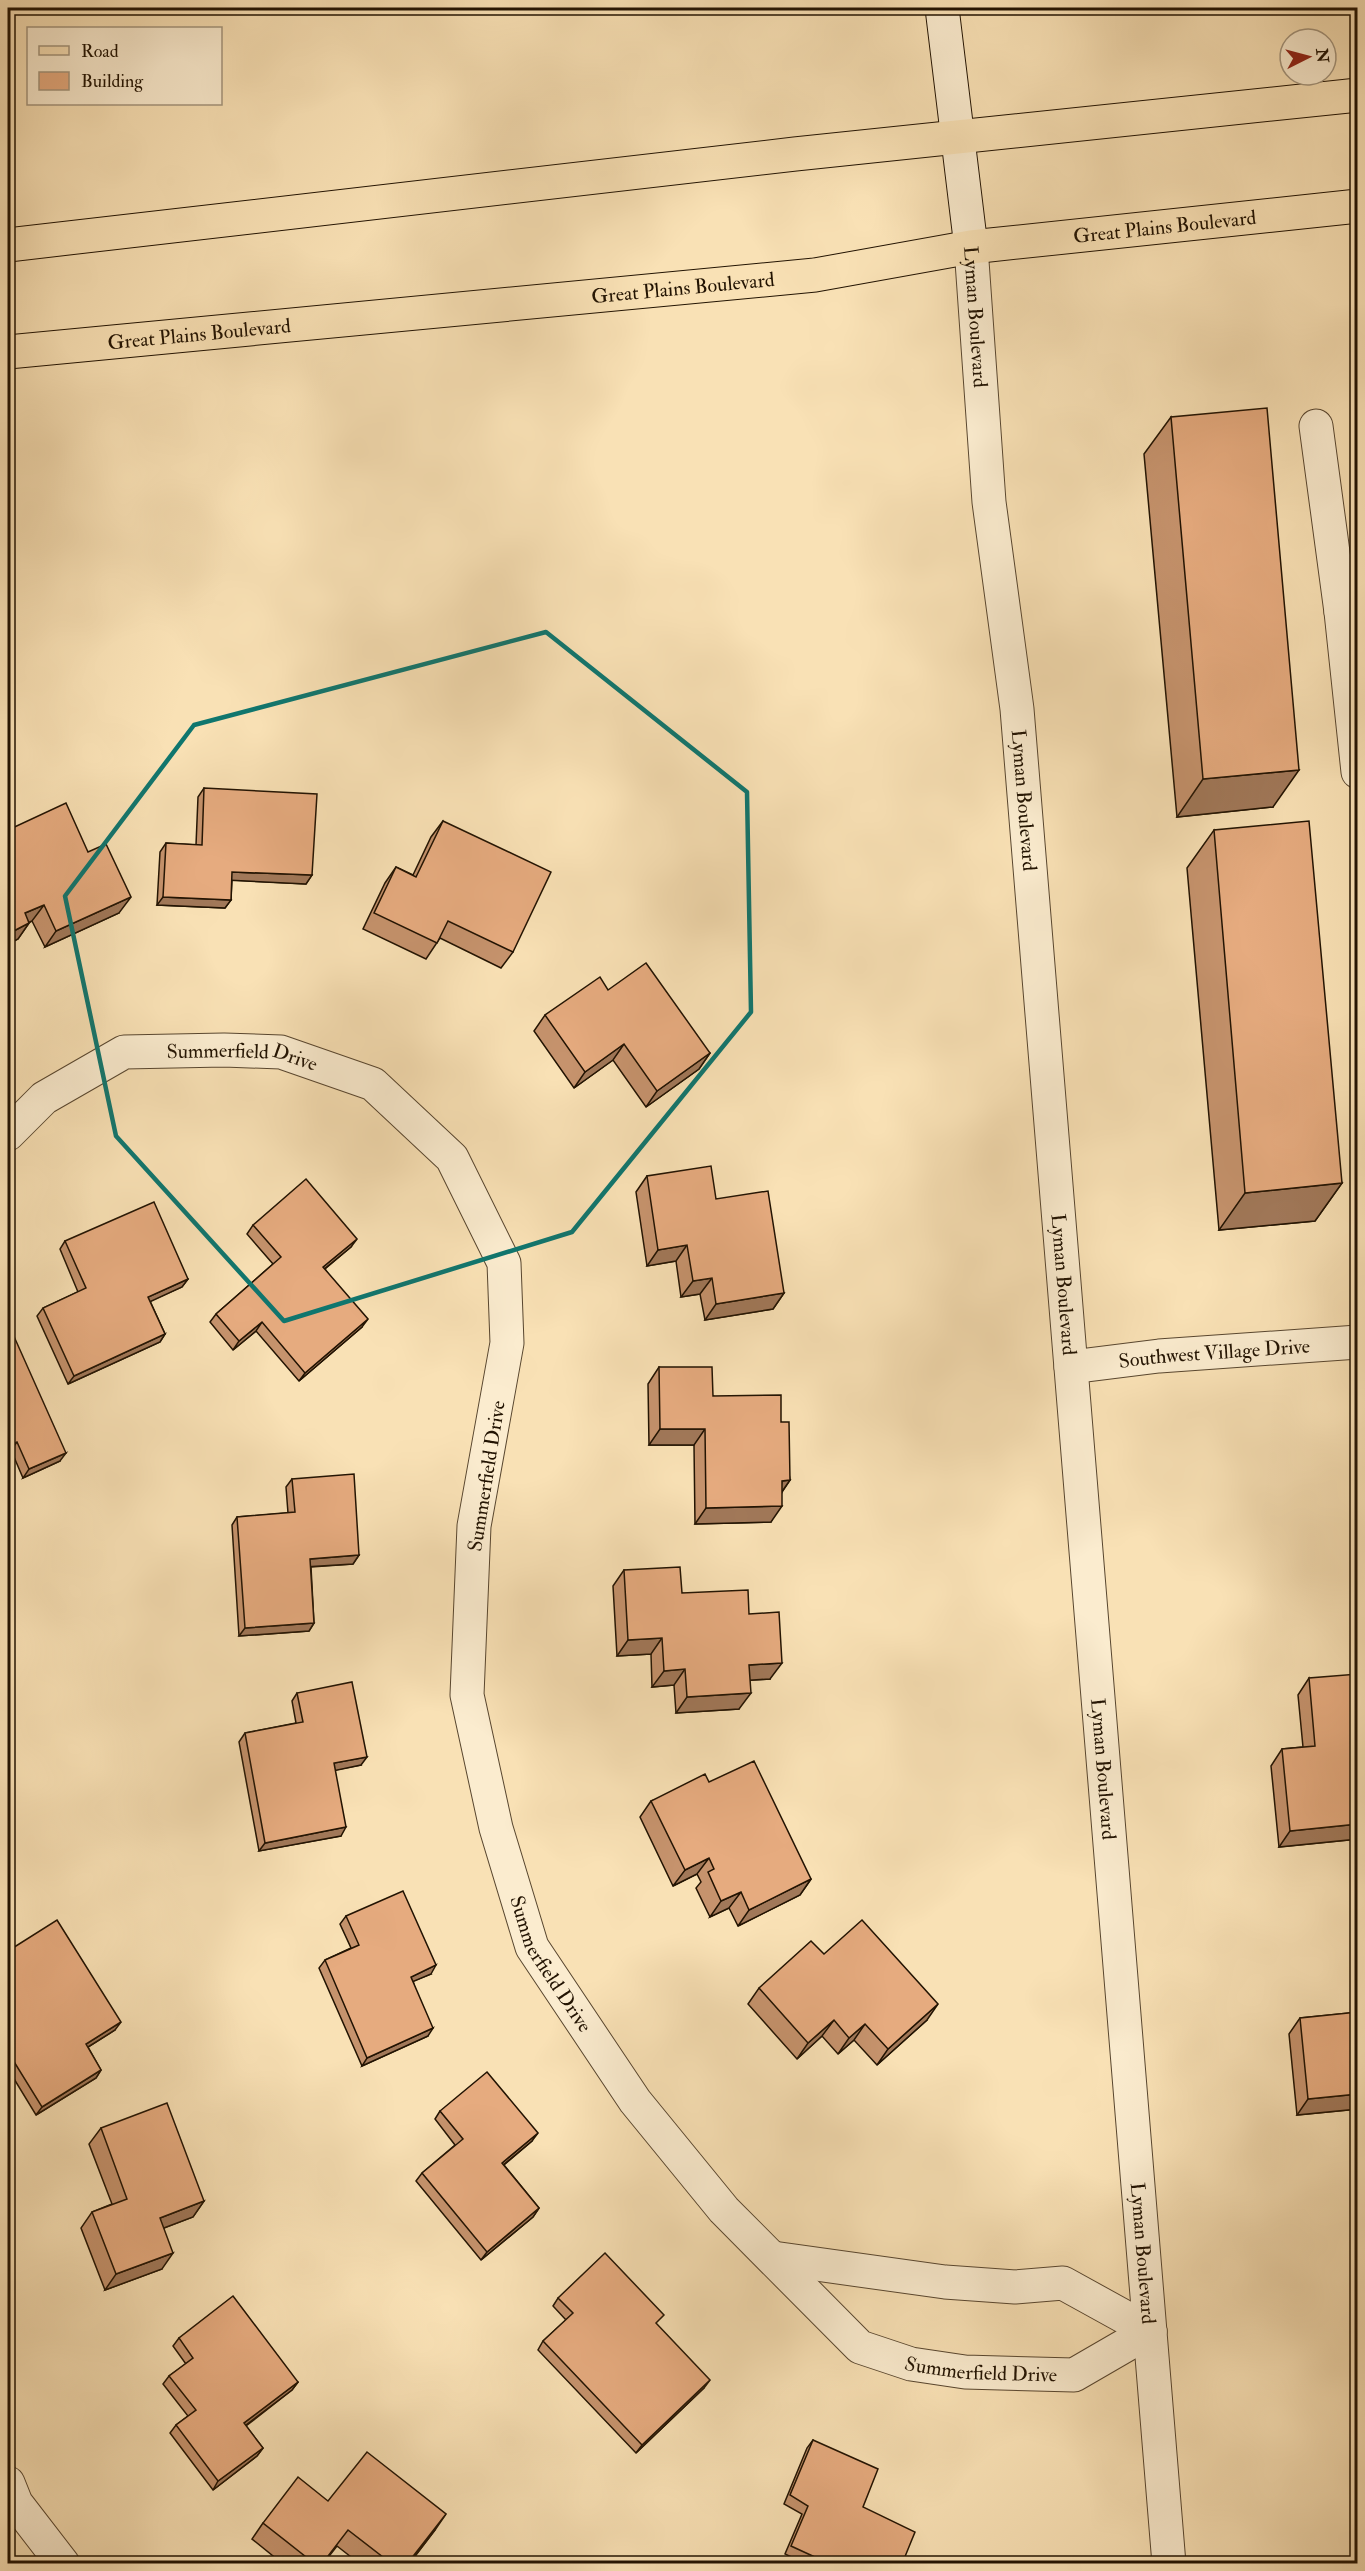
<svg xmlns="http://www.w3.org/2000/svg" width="1365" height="2571" viewBox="0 0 1365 2571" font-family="'IM FELL Double Pica',serif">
<rect width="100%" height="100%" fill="#f9e1b5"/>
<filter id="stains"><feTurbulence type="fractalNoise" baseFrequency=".00333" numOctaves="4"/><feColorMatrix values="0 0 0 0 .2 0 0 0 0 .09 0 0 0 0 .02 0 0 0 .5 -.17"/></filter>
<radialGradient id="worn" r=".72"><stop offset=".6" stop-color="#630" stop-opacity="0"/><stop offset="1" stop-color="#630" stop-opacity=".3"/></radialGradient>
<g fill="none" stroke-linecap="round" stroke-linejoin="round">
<defs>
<g id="minor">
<path d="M1316,426l25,186"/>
<path d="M1358,610l-17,2 17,160"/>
<path id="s1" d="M8,1134l36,-36 80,-46 100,-2 57,2 92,32 79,74 52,105 3,80 -33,183 -7,169 29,133 36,119 103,154 89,109 136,137 51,17 54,8 109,3 76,-44"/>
<path id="s2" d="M1071,1367l88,-11 199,-14"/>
<path d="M773,2258l172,24 70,5 48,-4 87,48"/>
<path d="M8,2483l8,20 47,61"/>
</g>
<g id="tertiary">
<path id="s3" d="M971,247l18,255 28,207 152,1855"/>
</g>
<path id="secondary" d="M942,8l29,239"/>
<g id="primary">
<path d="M8,245l787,-91 563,-59"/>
<path id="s4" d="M8,352l807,-77 156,-28 387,-41"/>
</g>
</defs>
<use href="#minor" stroke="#58462f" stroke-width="35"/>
<use href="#tertiary" stroke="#58462f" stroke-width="35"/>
<use href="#secondary" stroke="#221302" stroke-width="35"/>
<use href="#primary" stroke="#221302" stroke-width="35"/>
<use href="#minor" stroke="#fbeccf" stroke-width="33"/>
<use href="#tertiary" stroke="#fbeccf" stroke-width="33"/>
<use href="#secondary" stroke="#fbeccf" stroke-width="33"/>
<use href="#primary" stroke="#f9e1b5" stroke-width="33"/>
</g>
<g fill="#c6936d" stroke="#221302" stroke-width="1.5">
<path d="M1171,417l102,390 -96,10 -33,-363z"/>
<path d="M204,788l108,87 -6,9 -74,-4 -1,20 -6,8 -68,-3 3,-53 6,-9 30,2 2,-48z"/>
<path d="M443,821l70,131 -12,16 -61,-30 -14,21 -63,-30 22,-46 11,-16 17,8 18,-38z"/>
<path d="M1214,830l128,353 -27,38 -96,9 -32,-362z"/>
<path d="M88,852l31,61 -74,34 -13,-26 -3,2 -11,16 -10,5z"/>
<path d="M608,990l102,63 -11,16 -53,38 -33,-47 -39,28 -40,-57 11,-16z"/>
<path d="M647,1176l69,23 68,94 -11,16 -68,11 -5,-26 -19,3 -5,-36 -29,5 -11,-74z"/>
<path d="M253,1225l98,22 -26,22 37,58 -63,54 -43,-50 -23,19 -23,-28 6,-8 57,-50 -26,-30z"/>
<path d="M65,1241l123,38 -6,8 -32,14 15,33 -5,8 -92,42 -31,-68 6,-8 35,-16 -18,-43z"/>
<path d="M8,1323l52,138 -37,17 -12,-28z"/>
<path d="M659,1367l54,29 68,26 9,58 -8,12 -11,30 -76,2 -1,-79h-45l-1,-61z"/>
<path d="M292,1479l67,76 -6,9 -42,3 3,56 -5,8 -70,5 -7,-111 5,-8 51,-4 -2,-26z"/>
<path d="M624,1570l58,23 67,21 21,65 -20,1 -11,29 -63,4 -2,-28 -22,2 -1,-33 -34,2 -4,-70z"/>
<path d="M1309,1678l49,161 -79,8 -8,-81 11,-17 21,-2 -5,-52z"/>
<path d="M297,1693l64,72 -26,5 6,66 -82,15 -20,-109 6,-9 51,-10 -4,-22z"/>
<path d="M709,1782l102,97 -11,16 -62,31 -9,-18 -19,9 -14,-29 5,-6 -4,-8 -24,12 -33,-69 11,-16z"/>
<path d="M346,1916l85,58 -18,7 15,55 -66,30 -43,-98 6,-8 26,-12 -11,-24z"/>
<path d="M8,1951l107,79 -27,17 13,23 -5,8 -60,37 -28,-46z"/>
<path d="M824,1954l103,66 -50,45 -23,-25 -16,14 -16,-18 -25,23 -49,-55 11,-16z"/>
<path d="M1358,2012v97l-61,6 -8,-81 11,-16z"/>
<path d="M440,2111l92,30 -28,24 35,43 -6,9 -52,43 -65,-79 6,-8 33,-28 -20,-26z"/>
<path d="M101,2128l103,73 -11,16 -29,11 -2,41 -57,21 -24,-62 11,-16 20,-8 -23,-60z"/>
<path d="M558,2298l99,27 47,63 -68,65 -98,-103 5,-9 23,-21 -13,-14z"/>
<path d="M179,2338l119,44 -6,8 -46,36 17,22 -6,8 -44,34 -43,-57 6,-8 12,-9 -25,-32 6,-8 17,-12 -13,-18z"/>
<path d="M813,2440l50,67 39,57h-96l-21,-10 17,-40 -18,-10 23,-56z"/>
<path d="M328,2501l107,29 -26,34h-49l-23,-18 -14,18h-40l-31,-25 11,-16z"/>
</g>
<g fill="#a17859" stroke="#221302" stroke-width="1.5">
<path d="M1299,770l-26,37 -96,10 26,-38z"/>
<path d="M232,872l80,3 -6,9 -80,-4z"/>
<path d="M131,897l-12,16 -74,34 11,-16z"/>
<path d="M163,897l68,3 -6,8 -68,-3z"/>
<path d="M44,905l-12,16 -18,8 11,-16z"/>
<path d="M29,923l-11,16 -10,5v-10z"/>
<path d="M624,1044l-11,16 -39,28 11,-16z"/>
<path d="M710,1053l-11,16 -53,38 11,-16z"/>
<path d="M1342,1183l-27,38 -96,9 26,-37z"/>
<path d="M357,1239l-6,8 -34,28 6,-8z"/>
<path d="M687,1245l-11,16 -29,5 11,-16z"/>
<path d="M712,1278l-12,16 -19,3 12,-16z"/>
<path d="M188,1279l-6,8 -39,18 5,-8z"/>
<path d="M784,1293l-11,16 -68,11 11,-16z"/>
<path d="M368,1319l-6,8 -63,54 6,-8z"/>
<path d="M262,1322l-6,9 -23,19 6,-9z"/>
<path d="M165,1334l-5,8 -92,42 6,-8z"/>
<path d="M660,1429h45l-11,16h-45z"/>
<path d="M17,1442l-6,8 -3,1v-5z"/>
<path d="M66,1453l-6,8 -37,17 6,-9z"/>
<path d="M790,1480l-11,16 3,-15z"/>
<path d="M782,1506l-11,16 -76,2 11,-16z"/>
<path d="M359,1555l-6,9 -49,3 6,-8z"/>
<path d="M314,1623l-5,8 -70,5 6,-8z"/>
<path d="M662,1638l-11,16 -34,2 11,-16z"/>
<path d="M782,1663l-12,16 -32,2 11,-16z"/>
<path d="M685,1669l-11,16 -22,2 12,-16z"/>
<path d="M751,1693l-12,16 -63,4 11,-16z"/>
<path d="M367,1757l-6,8 -33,7 6,-9z"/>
<path d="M1358,1824v15l-79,8 11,-16z"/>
<path d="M346,1827l-5,9 -82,15 6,-8z"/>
<path d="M709,1858l-12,16 -24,12 12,-16z"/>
<path d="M811,1879l-11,16 -62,31 11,-16z"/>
<path d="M741,1892l-12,16 -19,9 11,-16z"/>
<path d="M436,1965l-5,9 -26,11 6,-8z"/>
<path d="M938,2004l-11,16 -50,45 11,-16z"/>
<path d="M834,2020l-12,16 -25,23 11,-16z"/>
<path d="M121,2022l-6,8 -35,22 6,-8z"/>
<path d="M865,2024l-11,16 -16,14 11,-16z"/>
<path d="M433,2028l-5,8 -66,30 5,-8z"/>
<path d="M101,2070l-5,8 -60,37 6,-8z"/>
<path d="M1358,2094v15l-61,6 11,-16z"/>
<path d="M538,2133l-6,8 -36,30 6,-8z"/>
<path d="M204,2201l-11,16 -45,17 12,-16z"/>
<path d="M539,2208l-6,9 -52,43 6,-8z"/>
<path d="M173,2253l-11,16 -57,21 11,-16z"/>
<path d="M710,2380l-6,8 -68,65 6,-8z"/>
<path d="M298,2382l-6,8 -54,41 6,-8z"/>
<path d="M263,2448l-6,8 -44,34 5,-9z"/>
<path d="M446,2514l-11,16 -26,34h-2z"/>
</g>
<g fill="#e6ab7f" stroke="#221302" stroke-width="1.5">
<path d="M1267,408l32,362 -96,9 -32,-362z"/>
<path d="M204,788l113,6 -5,81 -80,-3 -1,28 -68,-3 3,-54 36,2z"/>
<path d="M66,803l22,49 18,-8 25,53 -75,34 -12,-26 -19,8 4,10 -21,11v-104z"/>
<path d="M443,821l108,51 -38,80 -65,-31 -11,22 -63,-30 22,-46 20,10z"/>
<path d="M1309,821l33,362 -97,10 -31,-363z"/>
<path d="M646,963l64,90 -53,38 -33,-47 -39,28 -40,-57 55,-38 8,13z"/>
<path d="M711,1166l5,33 52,-8 16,102 -68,11 -4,-26 -19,3 -6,-36 -29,5 -11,-74z"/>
<path d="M306,1179l51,60 -34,28 45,52 -63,54 -43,-51 -23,19 -23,-27 65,-57 -28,-32z"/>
<path d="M154,1202l34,77 -40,18 17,37 -91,42 -31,-68 43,-20 -21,-47z"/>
<path d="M8,1323l58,130 -37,16 -12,-27 -9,4z"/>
<path d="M659,1367h53l1,29 68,-1v27h8l1,58 -8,1v25l-76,2 -1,-79h-45z"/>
<path d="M354,1474l5,81 -49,4 4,64 -69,5 -8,-111 58,-5 -3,-33z"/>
<path d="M680,1567l2,26 66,-3 1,24 30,-2 3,51 -33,2 2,28 -64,4 -2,-28 -21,2 -2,-33 -34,2 -4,-70z"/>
<path d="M1358,1674v150l-68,7 -8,-82 33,-3 -6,-68z"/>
<path d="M352,1682l15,75 -33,6 12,64 -81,16 -20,-110 58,-11 -6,-29z"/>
<path d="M754,1761l57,118 -62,31 -8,-18 -20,9 -13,-29 6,-3 -5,-11 -24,12 -34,-69 54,-27 4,8z"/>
<path d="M403,1891l33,74 -25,12 22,51 -66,30 -42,-98 34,-15 -13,-29z"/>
<path d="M57,1920l64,102 -35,22 15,26 -59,37 -34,-55v-15l6,-4 -6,-11v-71z"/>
<path d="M862,1920l76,84 -50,45 -23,-25 -16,14 -15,-18 -26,23 -49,-55 52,-47 13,13z"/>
<path d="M1358,2012v82l-50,5 -8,-81z"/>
<path d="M487,2072l51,61 -36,30 37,45 -52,44 -65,-79 41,-34 -23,-28z"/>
<path d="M167,2103l37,98 -44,17 13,35 -57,21 -24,-62 35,-13 -26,-71z"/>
<path d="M605,2253l59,62 -8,8 54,57 -68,65 -99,-104 30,-28 -15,-15z"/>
<path d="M233,2296l65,86 -54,41 19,25 -45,33 -42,-56 20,-15 -27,-34 24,-18 -14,-20z"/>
<path d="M813,2440l65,29 -15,38 52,25 -13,32h-72l-39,-18 17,-40 -18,-11z"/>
<path d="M367,2452l79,62 -39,50h-15l-44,-34 -26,34h-7l-52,-41 35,-46 30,24z"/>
<path d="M516,2559l7,5h-10z"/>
</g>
<path fill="none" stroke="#0f766e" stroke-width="4.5" stroke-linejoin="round" d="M546,632l201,160 4,220 -179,220 -288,89 -168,-185 -51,-240 129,-171z"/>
<g text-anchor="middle" stroke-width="4.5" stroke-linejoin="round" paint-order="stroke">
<g font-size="20" fill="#221302" stroke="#fbeccf">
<text dy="7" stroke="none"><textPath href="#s4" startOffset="1164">Great Plains Boulevard</textPath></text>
<text dy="7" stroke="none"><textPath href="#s4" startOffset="678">Great Plains Boulevard</textPath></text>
<text dy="7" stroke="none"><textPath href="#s3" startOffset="70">Lyman Boulevard</textPath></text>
<text dy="7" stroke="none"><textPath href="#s4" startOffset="192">Great Plains Boulevard</textPath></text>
<text dy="7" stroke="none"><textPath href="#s3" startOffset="556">Lyman Boulevard</textPath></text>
<text dy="7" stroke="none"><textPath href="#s1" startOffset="262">Summerfield Drive</textPath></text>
<text dy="7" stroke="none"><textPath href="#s3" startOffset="1042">Lyman Boulevard</textPath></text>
<text dy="7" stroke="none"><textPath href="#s2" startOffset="144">Southwest Village Drive</textPath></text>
<text transform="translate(486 1476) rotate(-81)" y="7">Summerfield Drive</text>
<text dy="7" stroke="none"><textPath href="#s3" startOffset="1528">Lyman Boulevard</textPath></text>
<text dy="7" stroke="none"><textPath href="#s1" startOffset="1342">Summerfield Drive</textPath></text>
<text dy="7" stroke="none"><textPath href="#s3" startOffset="2014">Lyman Boulevard</textPath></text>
<text dy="7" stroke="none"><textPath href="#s1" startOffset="1962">Summerfield Drive</textPath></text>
</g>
</g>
<rect width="1365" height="2571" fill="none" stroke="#f9e1b5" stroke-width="30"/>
<rect x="9" y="9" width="1347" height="2553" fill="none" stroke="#221302" stroke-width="3"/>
<rect x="15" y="15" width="1335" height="2541" fill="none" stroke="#221302" stroke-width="1.5"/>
<rect x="27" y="27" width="195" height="78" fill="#fbeccf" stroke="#a4957d" stroke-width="1.5"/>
<rect x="39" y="46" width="30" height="9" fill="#f9e1b5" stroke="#a4957d" stroke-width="1.5"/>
<text x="81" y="57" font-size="18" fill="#221302">Road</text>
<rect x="39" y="72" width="30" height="18" fill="#e6ab7f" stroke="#a4957d" stroke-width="1.5"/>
<text x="81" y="87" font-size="18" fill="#221302">Building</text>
<g transform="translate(1308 57) rotate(84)"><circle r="28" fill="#fbeccf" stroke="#a4957d" stroke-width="1.5"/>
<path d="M0-4.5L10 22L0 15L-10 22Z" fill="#8f2418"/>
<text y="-9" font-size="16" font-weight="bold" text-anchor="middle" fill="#221302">N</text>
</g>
<rect width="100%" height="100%" filter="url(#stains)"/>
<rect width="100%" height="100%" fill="url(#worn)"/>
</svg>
